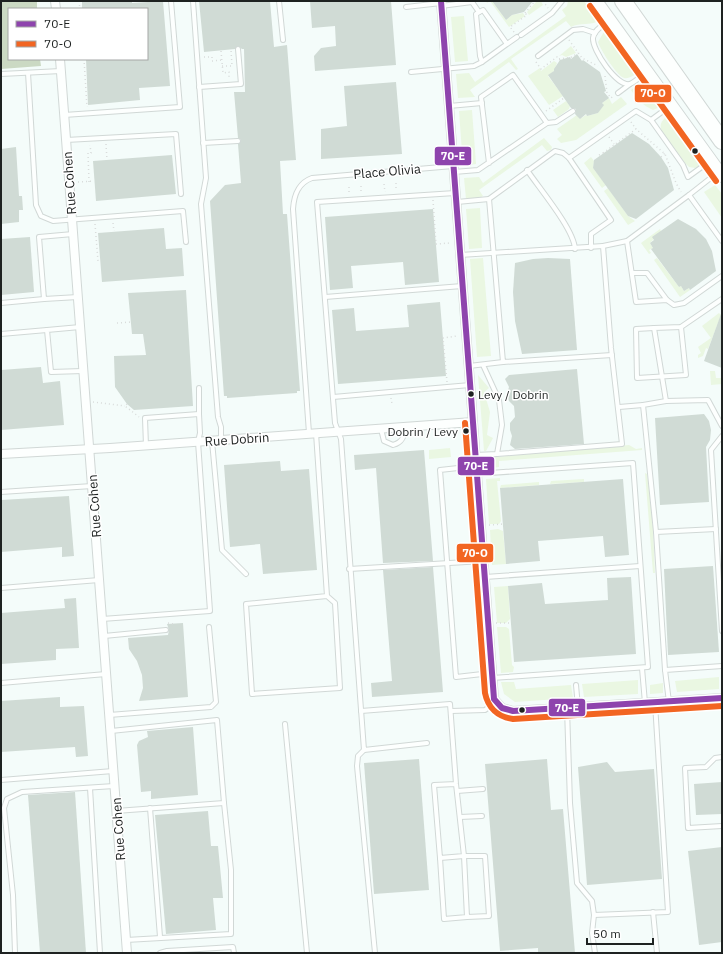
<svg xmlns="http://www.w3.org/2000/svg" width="723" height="954" viewBox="0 0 723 954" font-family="'IBM Plex Sans',sans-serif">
<rect width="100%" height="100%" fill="#f4fcfa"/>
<g fill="#eaf7e2">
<path d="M486,1h6l14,19 6,-5 11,-2 2,3 -16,11 -19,-26 -3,2z"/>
<path d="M537,1h4l2,4 -14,10 -2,-3z"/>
<path d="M568,1h16l14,20c-7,5 -18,1 -27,6l-5,-6 -55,38 7,10 -2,1 -7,-8 -39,28 5,7 -17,1 -2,-24 13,-1 6,9 91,-66 -4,-6 5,-4z"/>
<path d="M464,16l4,45 -13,1 -4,-45z"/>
<path d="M605,30l31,44c-4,2 -7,5 -12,4 -7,-2 -24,-29 -26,-36z"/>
<path d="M571,46l5,7 -10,4 -4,-2 -3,1z"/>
<path d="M554,61l3,2 -3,8 -6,5 15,20 -14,9 -21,-29 12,-8 1,3z"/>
<path d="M642,82l18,25 -7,3c-11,-5 -15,-10 -22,-20z"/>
<path d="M621,97l6,7 -51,36 -15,3 -4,-4 5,-4 -5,-6 20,-14 3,4 6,-4 1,1 11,-3 5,-8 -1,-2 7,-5 3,6z"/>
<path d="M566,101l4,5 -1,3 -11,8 -5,-7z"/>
<path d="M472,110l4,54 -13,2 -4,-55z"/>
<path d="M667,116l34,48 -6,4 -6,-1 -4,-4 -23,-31c-3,-8 -1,-10 5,-16z"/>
<path d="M544,138l8,9 -1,3 -4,1 -5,-6 -63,45 4,6 -4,2 -13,1 -2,-21 15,-1 4,6z"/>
<path d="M591,157l3,4 -1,7 13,17 -4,3 -18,-25z"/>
<path d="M715,185l7,9v24l-18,-26z"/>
<path d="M608,188l20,28 7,5 -7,4 -24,-34z"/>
<path d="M480,208l2,40 -13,1 -3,-40z"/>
<path d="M660,229l1,2 -11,12 3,5 -4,2 2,3 -2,1 -8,-11z"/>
<path d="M483,258l8,98 -14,1 -7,-98z"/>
<path d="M657,258l22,29 2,-1 3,5 5,-3 1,2 -10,7 -26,-37z"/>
<path d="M719,313l2,2 -13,34 -2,-1 -3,8 -5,2v-3l3,-2 -3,-6 13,-9 -9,-12z"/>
<path d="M710,371h5l1,7h6v6l-11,1z"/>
<path d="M478,375l11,13 -5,4 6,20 -3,23 6,3 -7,13h-2z"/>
<path d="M629,445l7,4 6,-1v2l-143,11v6l-14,2v-11z"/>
<path d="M450,448l1,9 -22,2v-9z"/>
<path d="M645,473l2,1 5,32 3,67h-2z"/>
<path d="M500,478v3h-3l4,40 -2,3h-10l-3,-45z"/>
<path d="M584,479v3l-34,2 1,-3z"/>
<path d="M539,482v3l-39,3 1,-3z"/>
<path d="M498,529l5,2 3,33 -14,1 -2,-35z"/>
<path d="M508,586l2,33 -4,4h-9l-3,-36z"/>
<path d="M497,627h9l3,2 3,36 2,2 -1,5 -12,1z"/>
<path d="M719,677v12l-42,3 -2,-11z"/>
<path d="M638,680v14l-54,3 -2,-13z"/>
<path d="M501,682h13l2,7 55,-4 2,13 -58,4 -11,-8z"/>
<path d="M663,683v10l-13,1v-9z"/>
</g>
<path fill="#cbd9c3" d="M1,1h36v8h-28v50h31l1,7 -40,3z"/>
<g fill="#d0dbd5">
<path d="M82,1h50v2l31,-2 7,85 -31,2 1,12 -52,5 -2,-46h61v-50h-65z"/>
<path d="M199,1h71l4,46 13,-2 9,115 -16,1 3,53h4l13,177h-3v2l-70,5v-2h-3l-14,-195 15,-16 16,-2 -3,-39 3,-4 -3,-2 -4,-46h11l-1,-43h-2l-4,-3 -3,3 -31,3z"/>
<path d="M310,1h81l5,64 -81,6 -1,-15 7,-8 15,-2 -1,-20 -23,2z"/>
<path d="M492,1h41l-9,11 -12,3 -6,5z"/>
<path d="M577,54l5,7 1,-1 17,12 6,19 -2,1 5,6 -7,5 2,2 -6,8 -11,3 -1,-2 -6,5 -5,-5 1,-5 -5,-1 -23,-33 6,-4v-2l6,-9 10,-3 1,2z"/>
<path d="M396,82l6,72 -81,5v-30l26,-3 -3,-40z"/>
<path d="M632,133l17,11 12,13 7,11 6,22 -38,29 -8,-3 -35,-48 1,-8z"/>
<path d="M16,147l3,49h3l1,14h-4v12l-18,2v-75z"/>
<path d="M172,155l4,39 -80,7 -3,-40z"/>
<path d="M433,209l6,73 -34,3 -2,-23 -52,4 2,22 -23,2 -5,-73z"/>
<path d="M678,219l18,10 10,10 6,12 4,20 -26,19 -1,-2 -5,3 -3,-5 -2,1 -28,-38 2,-1 -3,-5 4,-3 -2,-3z"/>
<path d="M164,228l2,21 16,-1 2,28 -82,6 -4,-49z"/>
<path d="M30,237l4,55 -33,3v-56z"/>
<path d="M548,258l22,1 7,91 -55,4 -7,-33 -2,-29 2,-29 18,-4z"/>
<path d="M186,290l7,116 -59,4 -7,-6 -12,-17 -1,-31 32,-1 -3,-21h-11l-4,-41z"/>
<path d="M440,302l6,74 -108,8 -6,-74 22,-2 2,23 53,-4 -2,-22z"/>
<path d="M721,314l1,1v53l-18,-7z"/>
<path d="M41,367l2,16 17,-2 4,44 -63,5v-60z"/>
<path d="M577,369l7,75 -69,5 -5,-4 2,-9 -2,-6v-7l5,-6 -1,-11 -5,-5 -2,-7 2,-7 -4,-8 4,-4z"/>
<path d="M704,414l5,7 2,9 -1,10 -4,7 3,55 -49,3 -5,-87z"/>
<path d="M424,450l9,111 -50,2 -7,-95 -21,2 -1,-15z"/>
<path d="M280,461l1,10 28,-2 8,101 -54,4 -3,-30 -30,3 -6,-82z"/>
<path d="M623,479l6,76 -24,2 -2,-21 -65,5 2,20 -34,3 -6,-76z"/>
<path d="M69,496l5,60 -12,1v-10l-61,5v-52z"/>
<path d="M713,566l6,86 -51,3 -4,-86z"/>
<path d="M433,567l10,125 -71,5 -1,-14 21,-2 -9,-111z"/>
<path d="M631,577l5,77 -122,8 -6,-76 34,-3 3,21 63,-4 -1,-22z"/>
<path d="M76,598l3,50 -23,1v11l-55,4v-51l64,-5 -1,-9z"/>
<path d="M183,623l5,74 -49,4 4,-13 -1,-13 -5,-14 -8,-12 -1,-11 40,-3 1,-5 -2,-6z"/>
<path d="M60,697v10l24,-1 4,50 -12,1 -1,-10 -74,5v-51z"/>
<path d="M193,727l5,68 -47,4v-8l-10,1 -4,-47 2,-4 9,-4 -1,-6z"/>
<path d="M419,759l10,131 -55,4 -10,-131z"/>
<path d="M547,759l4,51 12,-1 12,144h-37v-5l-38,3 -15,-187z"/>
<path d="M607,762l8,10 39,-3 8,110 -75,6 -9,-118z"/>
<path d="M722,782v32l-26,1 -2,-31z"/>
<path d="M75,792l11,161h-46l-12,-158z"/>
<path d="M208,811l3,35h7l5,52h-10l3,32 -50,4 -11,-119z"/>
<path d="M722,847v95l-23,3 -11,-94z"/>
</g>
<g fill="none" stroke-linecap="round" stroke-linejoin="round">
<defs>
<g id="service">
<path d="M193,1l13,177 -5,26 17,213 3,10v13"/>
<path d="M279,1l4,39"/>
<path d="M441,6l31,-4 7,10"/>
<path d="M406,7l35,-4"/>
<path d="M609,20c-6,5 -15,10 -16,18 -1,12 24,49 37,46 5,-2 11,-8 16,-11"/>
<path d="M521,35l31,-22 10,-12"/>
<path d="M507,44l-25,18 -2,-6 -4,-42 7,-4 24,34 10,-7"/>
<path d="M538,56l35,-26 10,-1 12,4"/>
<path d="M411,72l63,-6 8,-4"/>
<path d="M28,73l8,132 5,11 12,5 130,-10 3,31"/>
<path d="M1,74l60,-3"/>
<path d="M199,87l42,-3 -3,-35"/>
<path d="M618,93l12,-9"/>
<path d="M449,106l33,-3"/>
<path d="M64,115l116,-8 -9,-106"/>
<path d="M651,120l19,-14"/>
<path d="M547,123l9,-1 17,-11"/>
<path d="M66,140l110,-6 5,60"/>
<path d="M203,143l35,-2"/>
<path d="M569,158l67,-47 15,9 32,45 5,12 22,-16"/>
<path d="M527,170c12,18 47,59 48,79"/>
<path d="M454,172l24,-2 69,-47 -34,-48 -32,22 8,66"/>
<path d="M689,195l28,-22"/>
<path d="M457,202l32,-3"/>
<path d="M73,234l-34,3 5,62 34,-2"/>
<path d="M627,241l9,61 31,-2 7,5 10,-2 38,-27"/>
<path d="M603,246l24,-5 62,-46 33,46"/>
<path d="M591,248v-14l20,-14 -42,-62 -6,-5 -8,-2 -66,48 14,163 109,-7"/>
<path d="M460,255l143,-9 8,102 11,96 -125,10"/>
<path d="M633,273h14l20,27"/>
<path d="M325,297l137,-11"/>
<path d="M722,299l-41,28 -27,1 12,73 42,-1 14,26"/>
<path d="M1,303l43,-4"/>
<path d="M80,327l-33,3 4,42 32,-1"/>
<path d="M654,328l-18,1 1,49 49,-3 -5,-48"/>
<path d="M1,334l46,-4"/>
<path d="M469,366l34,-4"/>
<path d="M199,388v26"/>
<path d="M333,397l137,-12"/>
<path d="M619,407l24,-2"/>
<path d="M381,429l3,12 9,4c10,-3 12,-9 11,-18"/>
<path d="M309,433l-16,-224c1,-14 5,-26 19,-31l141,-12"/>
<path d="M316,433l11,163 8,7 5,85 -88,6 -6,-90 81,-8"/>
<path d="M722,436l-11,14 11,181"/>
<path d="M212,441l10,109 24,24"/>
<path d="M475,455l22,-1 5,-29 -3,-25 -16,-35"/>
<path d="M476,466l-36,4 16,207 35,-4"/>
<path d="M476,474l157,-11 15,204 -156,11"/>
<path d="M1,492l91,-6"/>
<path d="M656,532l-13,-127 23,-4"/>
<path d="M349,569l134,-8"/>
<path d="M485,577l155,-11"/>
<path d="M1,588l98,-8"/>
<path d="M102,619l108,-8 -12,-169 2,-9 -1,-19 -54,4 1,28"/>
<path d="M104,636l62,-6"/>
<path d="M642,668l3,35"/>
<path d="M665,670l-9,-138 60,-3"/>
<path d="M1,683l105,-9"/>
<path d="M576,685l2,22"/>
<path d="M669,702l-4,-32 57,-4"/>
<path d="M567,708l3,95 7,80 15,18 2,14 74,-3 -13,-209"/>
<path d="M361,711l89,-7 6,80 8,72 -24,2 -6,-73 22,-1"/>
<path d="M451,711l34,-1 11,-8"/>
<path d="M109,715l102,-8 5,-5 -7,-75"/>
<path d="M285,724l22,229"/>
<path d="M111,731l106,-11 7,83 -108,8"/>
<path d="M427,743l-63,7 -23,-311 -6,-16 -18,-221 138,-9"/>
<path d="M364,750l-6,6 -1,10 18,187"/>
<path d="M722,757l-7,1 -9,9 -21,1 3,60 34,-2"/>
<path d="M1,780l112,-9"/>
<path d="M90,788l10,165"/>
<path d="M457,791l26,-2"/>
<path d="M150,808l10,129"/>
<path d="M460,817l22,-1"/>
<path d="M440,858l4,61 23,-2 -3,-61h21l4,60 -22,1"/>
<path d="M653,912l4,41"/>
<path d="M594,915l-2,18 3,20"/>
<path d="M126,940l105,-6v-64l-7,-67"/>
<path d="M15,953l-2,-58 -9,-87 3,-9 15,-7 92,-6"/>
<path d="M160,953l7,-2 66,-4 1,6"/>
</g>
<g id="minor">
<path d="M55,1l1,8"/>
<path d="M441,1l53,698 8,9 11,3 209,-13"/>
<path d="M60,59l67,894"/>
<path d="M1,454l109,-6 363,-26"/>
</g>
<path id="secondary" d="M596,1l126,175"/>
<path id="motorway" d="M623,1l99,140"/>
</defs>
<use href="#service" stroke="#d1d8d6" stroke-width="6"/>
<use href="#minor" stroke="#d1d8d6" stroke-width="10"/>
<use href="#secondary" stroke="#d1d8d6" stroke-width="14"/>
<use href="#motorway" stroke="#d1d8d6" stroke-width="18"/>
<g stroke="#d9dcdb" stroke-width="1.5" stroke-dasharray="1 3" stroke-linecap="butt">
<path d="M79,1l1,8"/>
<path d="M543,1l5,7"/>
<path d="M525,13l10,-12"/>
<path d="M514,32l-4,-5 17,-12 -3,-3"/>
<path d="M569,40l13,18 16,8"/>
<path d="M221,51l2,22 6,-1v6"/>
<path d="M204,57h8v4l10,-1"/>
<path d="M84,59l3,48"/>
<path d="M559,59l13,-2 6,-4"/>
<path d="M536,62l5,7 16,-12 3,3"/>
<path d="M222,66h10l-1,-16"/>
<path d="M605,76l2,17 4,5 2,-2"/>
<path d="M546,111l18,-13"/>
<path d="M631,122l5,7"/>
<path d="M609,137l5,7"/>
<path d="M106,144l1,16"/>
<path d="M603,153l33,-24 29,25 11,29 5,9"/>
<path d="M599,155l4,-2"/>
<path d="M661,157l4,-4"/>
<path d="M78,182l16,-1"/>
<path d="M89,182l-1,-29h3l-1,-8"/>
<path d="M396,183v8"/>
<path d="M384,184l1,8"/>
<path d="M361,186v6"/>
<path d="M349,187v6"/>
<path d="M433,200l3,44 14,-1"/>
<path d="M113,223l1,8"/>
<path d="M95,224l3,37h2"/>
<path d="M117,323l14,-1"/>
<path d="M447,382l-4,-44 14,-2"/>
<path d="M391,398l1,6"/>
<path d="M93,402l32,4"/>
<path d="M127,404l-2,2 14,11"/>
<path d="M489,525l14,-1"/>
<path d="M168,623l6,1"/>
<path d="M496,623h14"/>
</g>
<use href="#service" stroke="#fdfffe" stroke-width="4"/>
<use href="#minor" stroke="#fdfffe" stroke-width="8"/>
<use href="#secondary" stroke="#fdfffe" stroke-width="12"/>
<use href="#motorway" stroke="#fdfffe" stroke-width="16"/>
<defs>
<path id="bus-1" d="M441,1l53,698 8,9 11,3 209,-13"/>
<g id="bus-2">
<path d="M590,6l126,175"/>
<path d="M465,423l20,270c3,15 13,24 28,26l209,-13"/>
</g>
</defs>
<use href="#bus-1" stroke="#fff" stroke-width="9"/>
<use href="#bus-2" stroke="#fff" stroke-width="9"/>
<use href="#bus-1" stroke="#8e44ad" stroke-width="6"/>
<use href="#bus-2" stroke="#f26522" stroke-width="6"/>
</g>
<g fill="#1e2221" stroke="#fff" stroke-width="1.5">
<circle cx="695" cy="151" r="3.5"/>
<circle cx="471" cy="394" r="3.5"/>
<circle cx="466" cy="431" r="3.5"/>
<circle cx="522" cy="710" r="3.5"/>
</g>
<g text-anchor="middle" stroke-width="3" stroke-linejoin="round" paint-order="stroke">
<g font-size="12" fill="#1e2221" stroke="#fff" text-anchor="start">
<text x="478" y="399">Levy / Dobrin</text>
<text x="458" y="436" text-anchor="end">Dobrin / Levy</text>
</g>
<g font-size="13" fill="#1e2221" stroke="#fff">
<text transform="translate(387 171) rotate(-5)" y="5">Place Olivia</text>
<text transform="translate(69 183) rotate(-94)" y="5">Rue Cohen</text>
<text transform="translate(237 439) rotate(-4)" y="5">Rue Dobrin</text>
<text transform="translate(94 506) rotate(-94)" y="5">Rue Cohen</text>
<text transform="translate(118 829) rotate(-94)" y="5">Rue Cohen</text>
</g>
</g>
<g stroke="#fff" stroke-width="1.5">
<rect x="634" y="84" width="38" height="19" rx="4" fill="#f26522"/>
<rect x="434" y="146" width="38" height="20" rx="4" fill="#8e44ad"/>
<rect x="457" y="456" width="38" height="20" rx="4" fill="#8e44ad"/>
<rect x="456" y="543" width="38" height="20" rx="4" fill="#f26522"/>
<rect x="548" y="698" width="38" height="19" rx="4" fill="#8e44ad"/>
</g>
<g font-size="11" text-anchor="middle" font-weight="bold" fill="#fff">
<text x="653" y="97">70-O</text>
<text x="453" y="160">70-E</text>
<text x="476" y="470">70-E</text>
<text x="475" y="557">70-O</text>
<text x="567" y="712">70-E</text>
</g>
<rect width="723" height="954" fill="none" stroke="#1e2221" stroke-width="4"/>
<rect x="8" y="8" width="140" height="52" fill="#ffffff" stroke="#a5a7a6"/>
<rect x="16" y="21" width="20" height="6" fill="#8e44ad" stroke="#a5a7a6"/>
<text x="44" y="28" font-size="12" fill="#1e2221">70-E</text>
<rect x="16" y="41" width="20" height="6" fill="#f26522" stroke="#a5a7a6"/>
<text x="44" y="48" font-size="12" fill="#1e2221">70-O</text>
<path d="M587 938v6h66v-6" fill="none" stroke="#1e2221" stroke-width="2"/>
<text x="593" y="938" font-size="12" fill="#1e2221" stroke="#ffffff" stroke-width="3" paint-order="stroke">50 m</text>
</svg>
